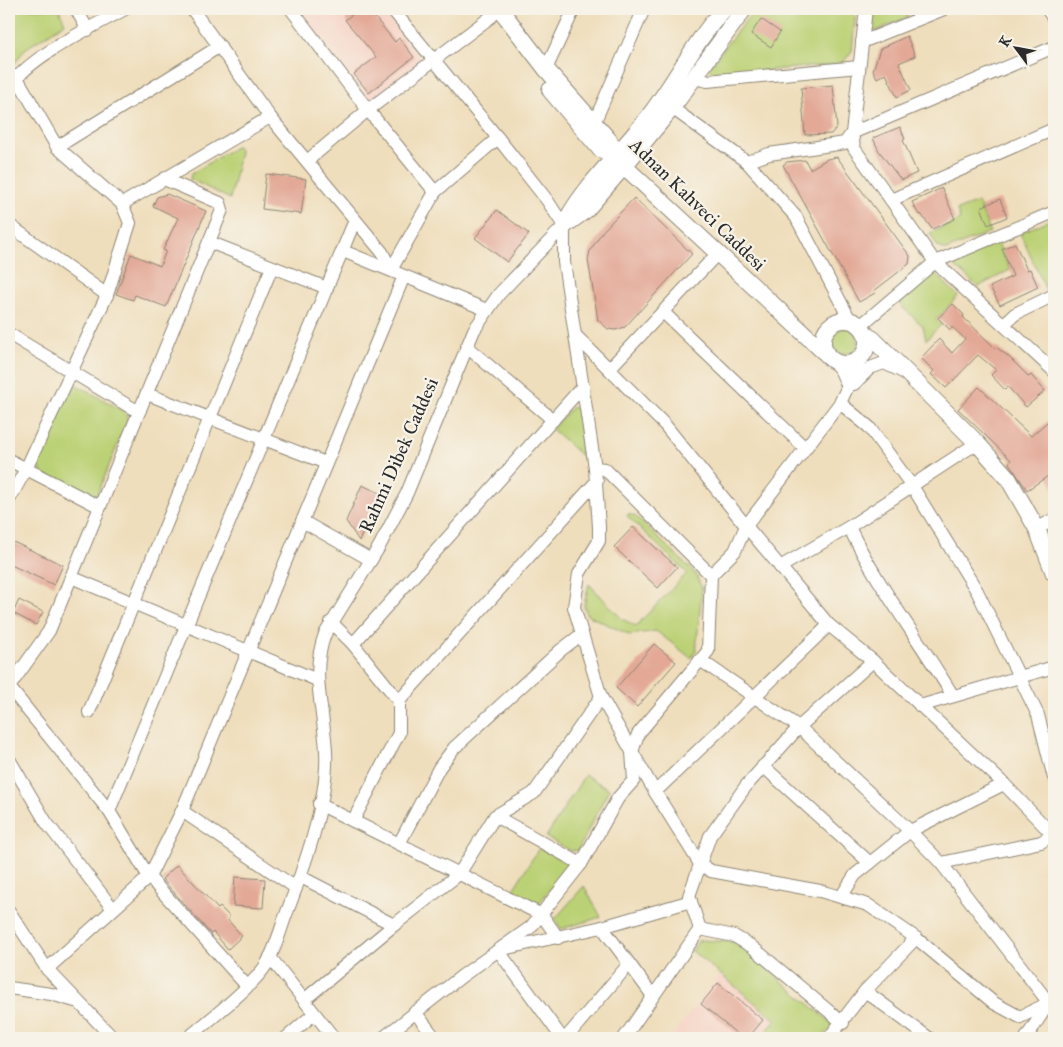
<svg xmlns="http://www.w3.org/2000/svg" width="1063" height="1047" viewBox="0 0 1063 1047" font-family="'IM FELL Great Primer',serif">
<rect width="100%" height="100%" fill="#f7f3e8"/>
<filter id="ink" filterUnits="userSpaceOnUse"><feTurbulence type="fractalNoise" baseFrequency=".02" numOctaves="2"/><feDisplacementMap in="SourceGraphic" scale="10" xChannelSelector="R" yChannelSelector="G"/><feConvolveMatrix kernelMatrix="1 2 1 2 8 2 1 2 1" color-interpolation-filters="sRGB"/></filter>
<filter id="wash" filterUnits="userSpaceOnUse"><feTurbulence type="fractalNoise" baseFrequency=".0096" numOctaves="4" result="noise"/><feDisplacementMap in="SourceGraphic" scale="20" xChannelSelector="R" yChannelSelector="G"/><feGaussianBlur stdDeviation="1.12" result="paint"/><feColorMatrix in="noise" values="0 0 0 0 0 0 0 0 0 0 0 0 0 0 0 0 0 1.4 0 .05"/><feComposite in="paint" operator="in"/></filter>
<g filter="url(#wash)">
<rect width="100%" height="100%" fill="#efdebc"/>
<g fill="#f6d2c4">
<path d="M299,9h82l41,51 -52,42z"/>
<path d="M721,974l55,46 -15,18h-91z"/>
</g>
<g fill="#bbd175" stroke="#737e50">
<path d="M9,9h50l6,14 -40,26 -16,22z"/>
<path d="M755,9h101l-4,42 -10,13 -129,11 -4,-8z"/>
<path d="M874,9h31l3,8 -37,16z"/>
<path d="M237,146l3,6 -10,47 -40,-20 1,-5z"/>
<path d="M978,202l12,30 -44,18 -8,-3 -8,-14 30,-13 -3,-10z"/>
<path d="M1054,218v69l-8,3 -26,-57z"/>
<path d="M997,241l13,29 -32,17 -27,-24z"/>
<path d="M935,273l23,23 -22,24 5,5 -15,15 -3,-14 -25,-23z"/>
<circle cx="845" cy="341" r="13"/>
<path d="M77,385l48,27 3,8 -32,77 -53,-23 -5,-8 27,-68z"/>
<path d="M577,407l6,50 -31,-28 19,-21z"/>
<path d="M628,514l7,2 60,57 7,15 -6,63 -5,7 -35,-27 -26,4 -43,-20 -3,-10 5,-21 33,35 14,7 51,-53 -60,-57z"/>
<path d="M585,775l24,14 -31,61 -7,1 -25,-14z"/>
<path d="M539,848l28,15v5l-28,35 -7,1 -21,-11z"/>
<path d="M584,886l17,31 -40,12 -6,-10z"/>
<path d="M699,940l36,2 99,83 -13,13h-60l15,-18 -84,-69z"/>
</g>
<g id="blocks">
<g fill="#e3a896">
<path d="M359,9h9l27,33 4,-4 15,19 -45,36 -15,-19 22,-17 -31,-37z"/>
<path d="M761,19l19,13 -9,15 -20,-13z"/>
<path d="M907,36l8,20 -16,7 12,27 -14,7 -11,-23 -9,4 -4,-8 7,-21z"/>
<path d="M833,85l4,42 -6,7 -26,1 -4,-47z"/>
<path d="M900,127l5,12 -2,1 14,33 -16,7 -22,-29 -6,-13z"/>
<path d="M837,157l73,99 -1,8 -35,27 1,2 -16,9 -76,-137 4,-3 18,-2 5,9 17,-10z"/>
<path d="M266,174l40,5 -5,35 -39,-5z"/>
<path d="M942,188l13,31 -23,10 -11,-15 -2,1 -7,-13z"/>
<path d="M167,194l39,17 -40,96 -31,-12 -2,5 -17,-6 15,-40 29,12 6,-15 -3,-1 15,-32 -25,-12 4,-9z"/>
<path d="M634,198l58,56 -67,73 -10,3 -7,-1 -10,-9 -10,-60 2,-9 12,-19z"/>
<path d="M1000,199l7,18 -19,8 -7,-18z"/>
<path d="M497,210l32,24 -22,28 -32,-24z"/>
<path d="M1015,243l12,27 3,-1 8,18 -38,18 -10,-18 23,-11 -11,-27z"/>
<path d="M953,304l11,11 -1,2 32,31 1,-1 13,10 20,20 2,-2 14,16 -19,16 -18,-20 -3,3 -14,-15 5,-5 -18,-15 -32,33 -15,-14 3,-3 -13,-13 18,-19 13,14 13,-14 -13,-12 -2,3 -12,-12z"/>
<path d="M979,387l52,49 23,-20v73l-6,-13 -21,14 -18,-27 2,-3 -53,-51z"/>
<path d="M362,485l20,9 -23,47 -13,-20z"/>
<path d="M633,527l44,40 -19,21 -44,-41z"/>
<path d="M9,540l54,25 -9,20 -45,-21z"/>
<path d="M19,600l24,12 -7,13 -23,-12z"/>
<path d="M654,644l22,18 -39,45 -21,-19z"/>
<path d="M177,865l41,44 2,-2 10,10 -3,2 15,17 -14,13 -15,-17 -2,2 -49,-55z"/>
<path d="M235,877l30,2 -2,29 -30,-2z"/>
<path d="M718,983l45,37 -15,18h-6l-41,-34z"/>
</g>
</g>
</g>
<g filter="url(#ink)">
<use href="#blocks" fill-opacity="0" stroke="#8d8474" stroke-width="1"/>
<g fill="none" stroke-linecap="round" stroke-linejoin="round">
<defs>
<g id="minor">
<path d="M76,9l12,21"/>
<path d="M192,9l78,108 112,135 9,18"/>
<path d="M291,9l77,101 67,82"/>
<path d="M392,9l106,129 49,62 17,26v36l31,206 4,59v14l-20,33 -5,33 27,90 54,95 45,72 11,7 109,20 48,14 48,33 78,65 26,14 29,-14 5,3"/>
<path d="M866,9l-14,124 2,15 81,114 119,109"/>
<path d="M1047,9l7,10"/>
<path d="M862,42l82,-33"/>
<path d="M546,69l28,-60"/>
<path d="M693,78l14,3 152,-14"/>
<path d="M9,88c20,-32 82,-60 116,-79"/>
<path d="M672,108l75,54 49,55 54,103"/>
<path d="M594,123l50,-114"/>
<path d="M57,147l163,-101"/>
<path d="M307,161l61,-51 124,-94"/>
<path d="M747,162l22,-8 76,-11 7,-10 202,-86"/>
<path d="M891,200l163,-71"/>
<path d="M122,204l148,-87"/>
<path d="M9,225l98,70"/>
<path d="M209,242l118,46"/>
<path d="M343,251l144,59"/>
<path d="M391,270l44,-78 63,-54"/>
<path d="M663,312l142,136"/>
<path d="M1004,324l11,-10 39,-19"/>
<path d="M860,326l75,-64 119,-50"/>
<path d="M9,334l123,74 8,2"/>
<path d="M575,335l90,90 81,101 83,99 44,36 131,123 50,52"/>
<path d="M467,347l86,73"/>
<path d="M834,362l7,9 7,16"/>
<path d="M609,369l109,-116"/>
<path d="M854,384l16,-16 14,-5 17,8"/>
<path d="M147,394l179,69"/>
<path d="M840,403l29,24 43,59 65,105 61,124 16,63"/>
<path d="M9,460l91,47"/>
<path d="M9,500l17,-31 81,-174 23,-72 -8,-19 -65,-57 -41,-71"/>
<path d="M302,521l69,39"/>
<path d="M849,527c29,60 70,112 104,169"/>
<path d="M1037,529l17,-10"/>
<path d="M780,567l69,-40 128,-84"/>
<path d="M711,575l24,-24 11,-25 94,-123 21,-45"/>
<path d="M71,577l246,103"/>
<path d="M331,622l22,22 46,57v32l-46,88"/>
<path d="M353,644l230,-258"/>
<path d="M700,660l99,67 111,104 31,32 108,140 -23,35"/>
<path d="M9,687l40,-56 173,-421 -2,-7 -56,-24"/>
<path d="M9,687l100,124 40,66 98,109"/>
<path d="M399,701l198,-220"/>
<path d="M920,706l134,-39"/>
<path d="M89,712l183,-445"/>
<path d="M9,759l37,63 67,87"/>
<path d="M763,766l107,97"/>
<path d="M655,792l174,-167"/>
<path d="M319,804l223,111 16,23"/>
<path d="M109,811l246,-591"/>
<path d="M182,811l114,77"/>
<path d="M495,816l86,48"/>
<path d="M399,844l40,-76 15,-20 107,-98 21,-16"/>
<path d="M941,863l100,-21 12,-7"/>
<path d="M301,877l93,48"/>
<path d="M841,897l14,-22 55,-44 94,-47"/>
<path d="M9,911l38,58 66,69"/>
<path d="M602,927l51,69"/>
<path d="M503,949l99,-22 89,-26"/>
<path d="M498,950l64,88"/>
<path d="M270,957l64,81"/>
<path d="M47,969l102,-92 33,-66 222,-535"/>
<path d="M9,988l42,6 24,7"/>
<path d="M865,991l64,47"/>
<path d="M304,1000l90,-75 65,-51 36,-58 39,-23 67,-96"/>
<path d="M415,1012l20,26"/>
<path d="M843,1023l-92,-77 -17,-10 -34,-7 -11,-33 21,-60 36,-50 53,-59 74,-66"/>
<path d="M188,1038c21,-18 64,-51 78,-73 8,-13 13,-30 18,-45 18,-47 45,-119 42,-169 -2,-40 -16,-78 -1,-117l54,-87 28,-54 67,-163 25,-36 65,-68"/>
<path d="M286,1038l28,-24"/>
<path d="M383,1038l79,-62 69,-49 50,-63 37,-66 16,-18 -2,-28 6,-18 70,-83 3,-76 -106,-106 -10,-1"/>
<path d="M566,1038l63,-74"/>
<path d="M624,1038l76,-109"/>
<path d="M829,1038l36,-47 51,-53"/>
</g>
<g id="major">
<path d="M500,9l46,60 63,71 6,15 9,11 200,186"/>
<path d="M550,90l50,59 15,6"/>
<path d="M566,221c22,-40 56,-69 83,-105 27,-35 45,-74 75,-107"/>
<path d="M564,226l22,-16 38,-44 48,-58 72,-99"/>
<circle cx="845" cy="342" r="22"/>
<path d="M866,335l7,4 104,104 31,35 29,51 17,44"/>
</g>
</defs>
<use href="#minor" stroke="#8d8474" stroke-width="14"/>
<use href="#major" stroke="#8d8474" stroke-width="18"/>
<use href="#minor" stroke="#fff" stroke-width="12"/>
<use href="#major" stroke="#fff" stroke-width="16"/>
</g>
</g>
<g text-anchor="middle" stroke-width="4.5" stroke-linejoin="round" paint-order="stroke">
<g font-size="19" fill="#2b2b2b" stroke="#f7f3e8">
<text transform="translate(698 204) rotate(44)" y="7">Adnan Kahveci Caddesi</text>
<text transform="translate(398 455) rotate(-66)" y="7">Rahmi Dibek Caddesi</text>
</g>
</g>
<rect width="1063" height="1047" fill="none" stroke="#f7f3e8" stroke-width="30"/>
<g transform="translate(1016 48) rotate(302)" stroke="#f7f3e8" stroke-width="4" paint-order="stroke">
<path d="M0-4L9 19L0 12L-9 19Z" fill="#2b2b2b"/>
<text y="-8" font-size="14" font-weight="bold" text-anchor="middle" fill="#2b2b2b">K</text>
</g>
</svg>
